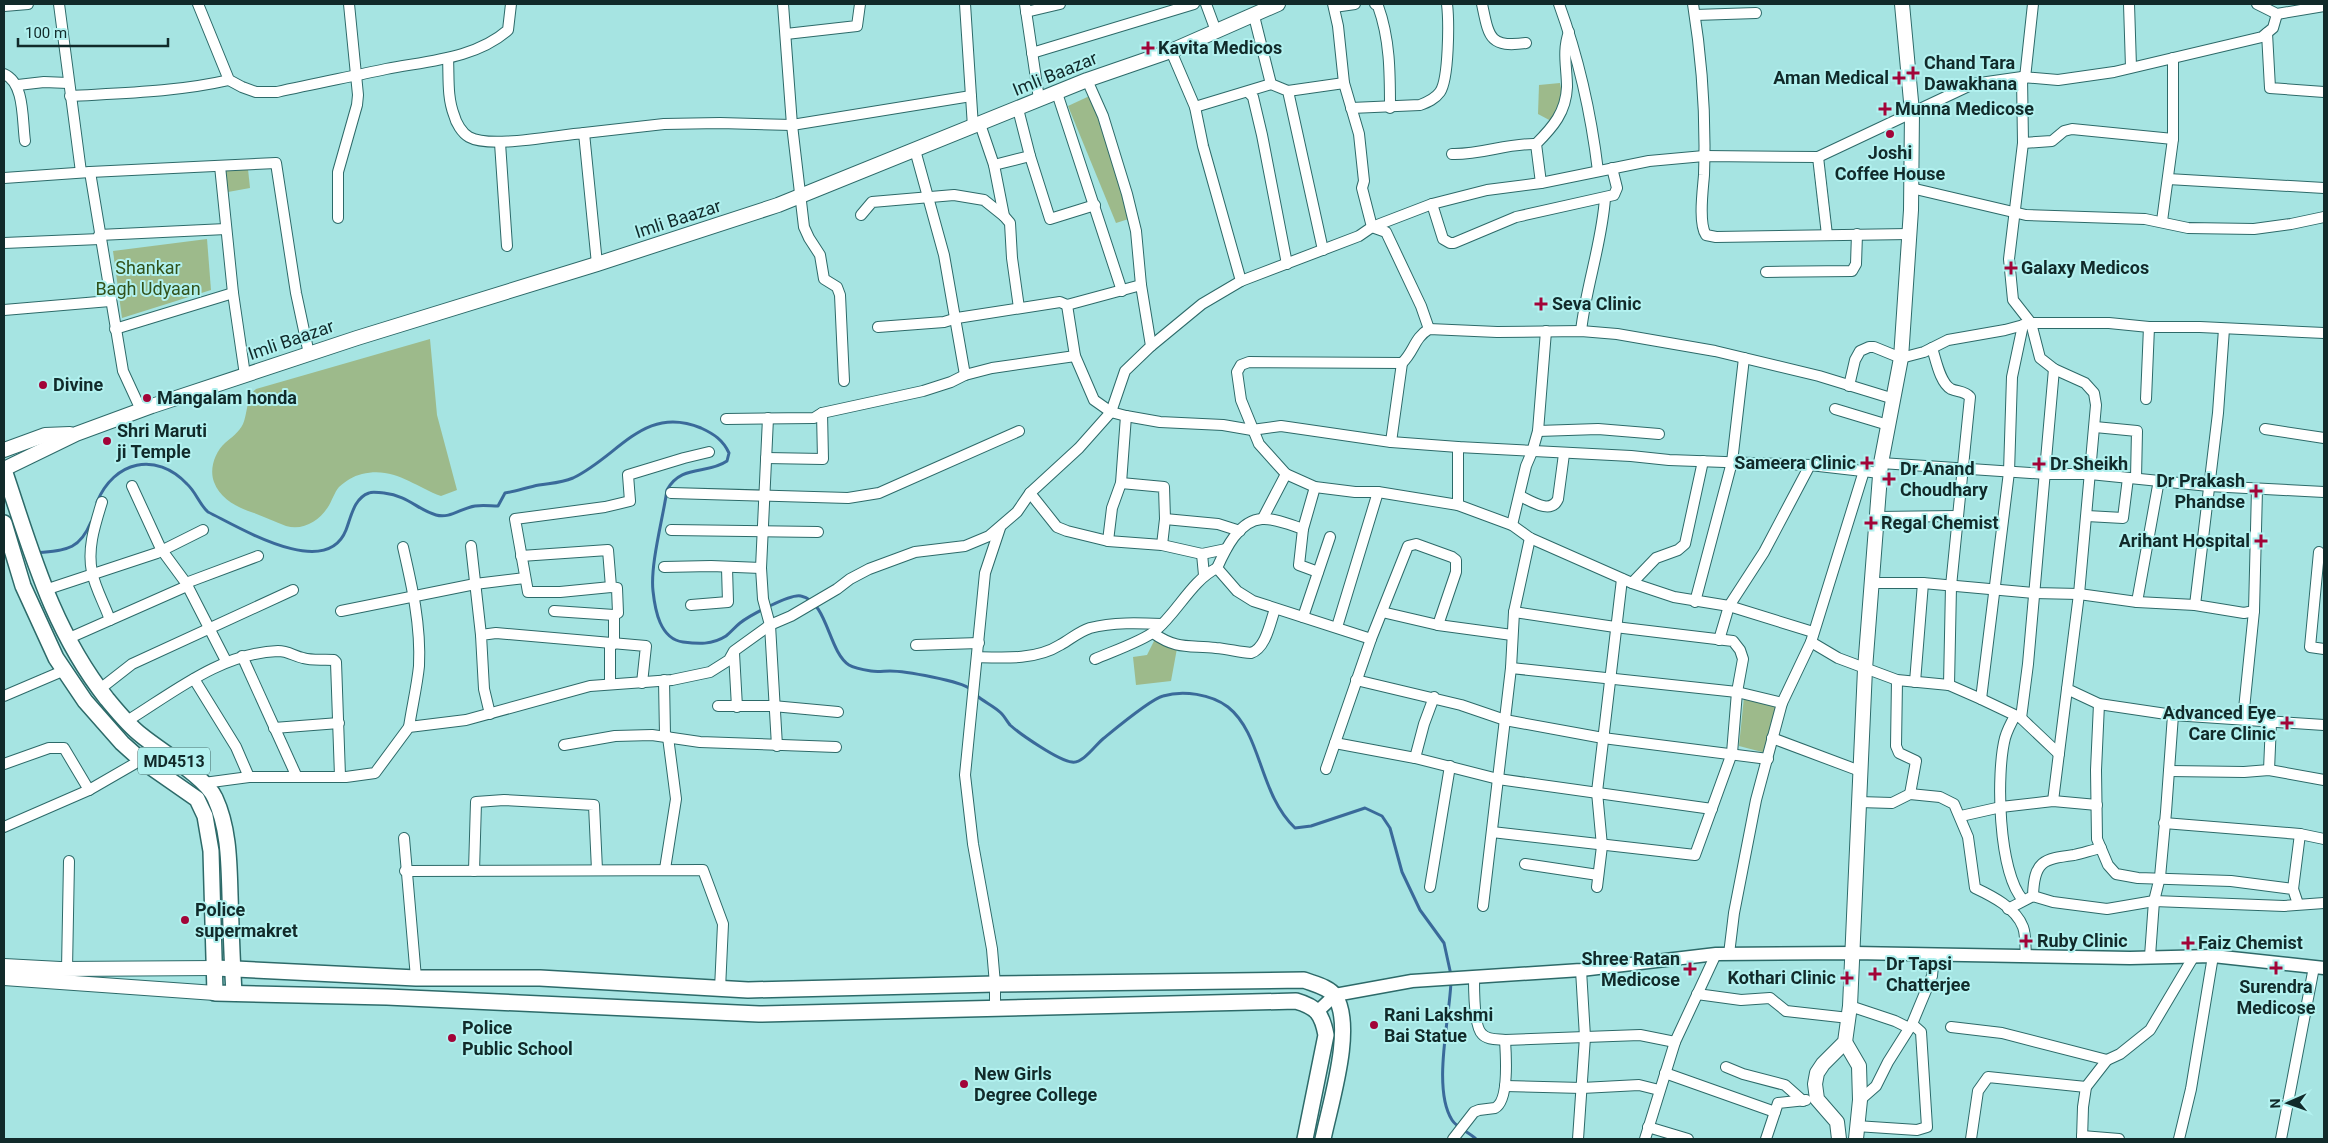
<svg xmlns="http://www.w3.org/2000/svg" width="2328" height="1143" viewBox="0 0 2328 1143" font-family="Roboto,sans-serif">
<rect width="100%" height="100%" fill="#a6e4e2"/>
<g fill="#9dba8b">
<path d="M1560,83l4,20 -11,19 -15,-8 1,-29z"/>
<path d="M1096,93l39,124 -19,6 -48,-117z"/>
<path d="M224,169h24l2,19 -22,4z"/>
<path d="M207,239l4,51 -89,28 -9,-67z"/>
<path d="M430,339l7,76 20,75 -16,6c-27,-10 -48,-30 -79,-22 -9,2 -16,7 -23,13 -5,6 -7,14 -11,20 -9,14 -25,24 -42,19 -11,-4 -21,-9 -32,-13 -16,-5 -34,-14 -40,-31 -5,-13 1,-30 11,-39 6,-5 14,-11 18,-19 5,-11 3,-27 13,-35z"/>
<path d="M1156,637l22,6 -7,38 -35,4 -3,-28 14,-2z"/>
<path d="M1744,697l36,9 -14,47 -27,-7z"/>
</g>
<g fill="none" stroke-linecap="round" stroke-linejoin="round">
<g stroke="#3a6a9a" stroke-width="3">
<path d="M97,502c17,-41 59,-51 90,-18 9,8 12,20 21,28 31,15 118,69 138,18 5,-13 8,-32 23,-37 4,-2 10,0 15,0 25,3 32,16 52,22 14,4 25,-7 39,-9 8,-1 16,0 23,0l7,-13c12,-2 23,-6 34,-8 12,-2 22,-2 34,-7 46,-22 71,-74 128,-50 13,6 22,12 28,25l-2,8c-20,14 -46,3 -60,29 -4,28 -17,75 -14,101 2,19 7,48 30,51 15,2 29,3 43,-6 5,-4 9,-9 14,-13 9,-7 51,-30 61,-27 27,6 27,55 48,69 5,3 16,5 22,6 6,1 13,0 19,0 14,0 72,10 80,18"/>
<path d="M37,553c28,-3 42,-2 54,-31"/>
<path d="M976,695c8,7 18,11 25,18 3,3 6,8 9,12 10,9 49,36 62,37 11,2 24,-18 32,-24 11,-9 47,-39 59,-42 20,-6 48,-2 65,11 34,27 31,87 67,121l16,-2 54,-18 17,8 8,12 12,44 18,38 24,33 7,32"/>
<path d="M1451,981c-1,36 -19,108 1,139 5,8 17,12 24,19"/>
</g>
<defs>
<g id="minor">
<path d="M59,4l22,168"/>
<path d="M198,4l31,76 13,7 14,5h21c36,-8 72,-15 109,-23 40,-8 89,-10 122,-39l3,-26"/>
<path d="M783,4l9,121 12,102 5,11 11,17 4,24 13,8 3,8 4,86"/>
<path d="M965,4l8,123"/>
<path d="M1025,4l14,95"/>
<path d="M1206,4l10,27"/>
<path d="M1333,4l5,22 6,57 15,51 5,47 -2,7 10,39 14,5 35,74 8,23"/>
<path d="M1375,4l3,2c12,33 12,67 12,102"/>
<path d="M1482,4c7,33 7,44 44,39"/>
<path d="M1559,4c20,55 32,109 39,167"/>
<path d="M1693,4c9,56 13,114 11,171 -1,14 -6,48 2,60l10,2 193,-3"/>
<path d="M2129,4l2,63"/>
<path d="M2257,4l20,10 47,-8"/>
<path d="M4,6l24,-2"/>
<path d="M1334,7l21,-3"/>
<path d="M1026,12l34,-8"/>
<path d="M1695,15l61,-2"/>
<path d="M1254,16l17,68 17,7 35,159"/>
<path d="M2267,33l3,55 54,4"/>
<path d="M786,34l71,-8 3,-22"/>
<path d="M1171,51l24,56 8,39 38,135"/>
<path d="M1032,53l162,-49"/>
<path d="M448,58c1,19 -1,39 6,57 2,8 8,18 15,22 21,12 88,-2 115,-4l13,131"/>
<path d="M4,74c21,9 18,46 21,67"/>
<path d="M2022,77l1,66 -14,116 4,41 18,23 9,35 14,11 31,14 9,10 2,12 -17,189 -12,95 32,15 74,11 151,10"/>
<path d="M2025,78l8,-74"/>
<path d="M18,85l26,-3 24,1"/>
<path d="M1288,91l56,-8"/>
<path d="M1248,92l5,5 9,38 25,129"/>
<path d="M1057,93l65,198"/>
<path d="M70,96c52,-3 107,-4 159,-16"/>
<path d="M1195,107l76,-23"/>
<path d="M1351,108l69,-3c8,-3 15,-6 20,-13 9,-13 9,-71 7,-88"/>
<path d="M1018,109l12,47 20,63 45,-14"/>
<path d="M980,124l14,41 10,51 6,7 2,35 7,50"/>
<path d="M584,133l80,-9 56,-1 72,2 179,-29"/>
<path d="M500,143l7,103"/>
<path d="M2023,143l29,-2 12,-10 8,-2 101,10"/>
<path d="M915,150l29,105 21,120"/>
<path d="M1452,154c29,1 55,-11 84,-10"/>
<path d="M1818,157l9,78"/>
<path d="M994,165l36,-9"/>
<path d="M220,166l13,127 12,82"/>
<path d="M90,172l33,199 18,39"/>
<path d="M4,178l86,-6 186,-9 20,130 13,61"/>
<path d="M2168,179l156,9"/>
<path d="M1541,183l-5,-39c17,-17 30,-32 31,-57 0,-19 -5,-36 2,-55"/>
<path d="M1911,188l115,27 119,4 43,9 66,1 37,-5 33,-7"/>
<path d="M1432,204l11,35 7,4h4l62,-26 98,-22 3,-7 -5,-20"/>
<path d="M861,215l11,-13 82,-7 30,5 20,16"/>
<path d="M338,218v-46l19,-67 1,-10 -9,-91"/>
<path d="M2162,221l11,-82v-81"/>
<path d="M99,235l127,-6"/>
<path d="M4,243l96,-4"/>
<path d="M1766,272l86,-1 4,-7 1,-30"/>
<path d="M1067,305l8,51 19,44 17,12 15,4 34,6 63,3 29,5 29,-4 110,16 67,5 173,9 38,4 141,5 70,8"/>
<path d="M4,310l106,-9"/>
<path d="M878,327l66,-5 13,-4 103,-16 7,3 74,-20"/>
<path d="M115,329l118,-36"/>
<path d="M1581,331c5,-45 21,-88 24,-133"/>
<path d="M1151,346l51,-42 39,-23 118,-45 13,-9 60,-23 55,-14 54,-7 108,-22 55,-5 114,1 155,-73 49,-7 36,3 56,-8 148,-35 11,-9 4,-14"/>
<path d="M1932,348c4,12 8,35 19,41 7,3 14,2 19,8l-19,189 -2,99"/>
<path d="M1849,386l6,-26 5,-9 9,-4h5l27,11 23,-6 24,-12 57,-10 26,-7h78l40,4h51l124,6"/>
<path d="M2146,399l3,-72"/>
<path d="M1835,409l53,16"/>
<path d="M822,413l101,-22 28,-9 14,-7 27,-7 83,-12"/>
<path d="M768,418l-7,150 2,31 7,26 7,121"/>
<path d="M726,419l88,-1 8,-5 1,46 -57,-1"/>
<path d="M2095,427l42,4 -1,47"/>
<path d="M2265,429l59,9"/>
<path d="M1538,431l60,-2 61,5"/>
<path d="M1391,442l11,-79"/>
<path d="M1458,447v58"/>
<path d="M1881,463l165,11h44l119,12 115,6"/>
<path d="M1121,483l43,4 1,32 -3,26"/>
<path d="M132,486l29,63 25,34 40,78"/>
<path d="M1315,487l-12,42 -4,36 19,7"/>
<path d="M671,493l177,5 31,-5 140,-62"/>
<path d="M1030,493l27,34 10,4 41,10 54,4 40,9 24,-5"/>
<path d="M1520,496c11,5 31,19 38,3l6,-45"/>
<path d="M102,502c-7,23 -15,46 -10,70 3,16 13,33 18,48"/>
<path d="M2087,516l36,2 5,-40"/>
<path d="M1877,517l80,-1"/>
<path d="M1263,518l23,-44"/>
<path d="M1165,519l53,5 22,7"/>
<path d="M1512,525l14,-59 6,-14 6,-21 8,-100"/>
<path d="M1303,529c-12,-4 -28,-11 -41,-10 -23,1 -37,31 -45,49l20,23 16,10 118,38"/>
<path d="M671,530l147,2"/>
<path d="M1108,541l4,-33 9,-25 5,-67"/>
<path d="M471,546l10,89"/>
<path d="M403,547c9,39 18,78 16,119 -2,20 -7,41 -10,61"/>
<path d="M2319,552l-9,95 14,2"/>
<path d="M1202,554l2,21"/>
<path d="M521,556l87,-6 3,37 6,1 1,25 -4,2v29"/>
<path d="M664,567l47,-1 50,2"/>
<path d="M186,583l72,-27"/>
<path d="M1632,583l24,-25 22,-8 7,-6 18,-83"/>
<path d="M1873,583h50l111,10 45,1 58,8 58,3 49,8 10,-2"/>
<path d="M611,587l-51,5h-32l-13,-73 90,-12 25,-6 -2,-26 56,-17 25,-6"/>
<path d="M45,590l112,-37 46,-23"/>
<path d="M1695,602l37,-140 12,-104"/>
<path d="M2137,602l22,-122"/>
<path d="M691,605l37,-3 -1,-34"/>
<path d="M2195,605l23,-192 6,-84"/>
<path d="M341,611l134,-27 50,-6"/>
<path d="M554,611l60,4"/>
<path d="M1382,612l56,13 74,10"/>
<path d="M1303,617l27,-80"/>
<path d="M1337,627l41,-135"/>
<path d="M1813,632l-84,-26 -55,-9 -42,-14 -102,-45 -18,-13 -54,-20 -80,-13h-23l-40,-5 -29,-13 -27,-30 -18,-44 -4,-28 4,-7 8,-3 153,1c12,-11 12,-25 27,-34l68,3 84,-1 36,3 98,17 104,25 75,23"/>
<path d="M1153,633c24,17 36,12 63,15 12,1 23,4 35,5 15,-5 19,-30 24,-44"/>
<path d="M67,639l120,-53"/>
<path d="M1719,640l10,-34 35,-54 46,-87"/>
<path d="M1811,642l27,16 59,22 52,5 32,14 40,19 38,36"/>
<path d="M916,645l63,-2"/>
<path d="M734,653l3,54"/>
<path d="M242,656l54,119"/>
<path d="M977,657c27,1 59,3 83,-12 11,-6 18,-13 30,-17 23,-6 49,-5 72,-4"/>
<path d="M1095,659c16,-7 48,-18 60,-28 23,-19 36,-50 62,-63"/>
<path d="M1511,668l226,24 45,11"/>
<path d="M194,679l42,68 13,30"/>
<path d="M664,680l1,55"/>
<path d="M1356,680l105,25 44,15 98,18 165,21"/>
<path d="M1897,680l-1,66 3,7 17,8 -6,33"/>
<path d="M1915,682l8,-99"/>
<path d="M610,683v-39"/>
<path d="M100,689l32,-25 161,-74"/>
<path d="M4,696l61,-26"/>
<path d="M1981,699l28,-227 3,-95 11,-52"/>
<path d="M2099,704l-3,66 1,69 11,26 8,9 22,4 93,3 62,8 5,15"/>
<path d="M718,706h55l65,6"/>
<path d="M490,714l-6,-25 -3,-54 15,-2 150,13 -4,37"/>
<path d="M2015,716c-4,7 -8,15 -10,22 -9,35 -7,134 18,162"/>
<path d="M2021,718l7,-54 26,-295"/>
<path d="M2243,719l11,-108 3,-122"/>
<path d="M127,721c47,-29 94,-68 151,-70 10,0 16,5 25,7 10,3 21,1 31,2l2,2 4,114"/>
<path d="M274,728l65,-5"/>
<path d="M1772,738l88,33"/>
<path d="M1335,743l80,15 83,21 214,30"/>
<path d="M564,745l51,-9 37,-1 48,7 136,5"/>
<path d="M1415,758l9,-34 10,-27"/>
<path d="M4,764l45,-16h15l25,42"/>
<path d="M1326,769l45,-130 37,-93 8,-2 36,13 4,3v12l-18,53"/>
<path d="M2269,770l2,-47"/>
<path d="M2169,771l75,1 25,-2 55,10"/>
<path d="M204,783l45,-6h97l29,-4 34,-46 57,-7 124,-34 82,-6 38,-8 19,-12 5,-9 36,-26 21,-9 46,-27 13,-10 19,-10 46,-17 50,-6 24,-10 28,-24 13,-19 49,-45 32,-36 14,-41 26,-25 -10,-61 -5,-54 -9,-37 -24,-78 -16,-36"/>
<path d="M2053,801l14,-112"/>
<path d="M1859,802l33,1 18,-9 30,3 14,7 14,33 7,51c17,8 41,20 48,39 3,8 2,19 3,28"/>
<path d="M1961,816l40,-9 52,-6 44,4"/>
<path d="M2164,823l136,11 24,5"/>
<path d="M4,827l85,-37 52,-30"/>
<path d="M1492,832l203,23 37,-102 5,-61 6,-33 -3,-9 -7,-9 -118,-14 -101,-15"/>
<path d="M404,838l12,140"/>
<path d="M1525,864l73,11"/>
<path d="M665,869l11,-70 -8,-62"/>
<path d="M405,871l298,-1 20,54 -3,65"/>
<path d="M474,871l2,-69 28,-2 90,5 3,65"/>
<path d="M1430,887l20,-121"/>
<path d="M1597,887l5,-41 -5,-54 25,-213"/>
<path d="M2293,889l7,-55"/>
<path d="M2033,896l20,6 54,7 47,-8 130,5 40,-3"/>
<path d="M1483,906l28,-238 3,-56 16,-74"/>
<path d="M2008,909l25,-13c1,-35 10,-37 41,-41 9,-2 18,-5 27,-7"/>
<path d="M1729,954l5,-41 22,-113 26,-97 29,-61 53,-171"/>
<path d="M2150,956l4,-55 6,-24 6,-65 7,-97"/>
<path d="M67,969l2,-108"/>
<path d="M1474,978c0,12 0,49 8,56 5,6 16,5 23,6l135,-5 35,7"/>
<path d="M1697,994l44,6 29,-2 16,13 63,7"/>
<path d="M1850,1006l45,15 14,7"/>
<path d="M995,1007v-23l-3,-35 -19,-105 -8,-69 20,-202 15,-45"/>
<path d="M1951,1027l51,6 105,27"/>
<path d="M1726,1067l17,7 42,11 18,16"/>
<path d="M1665,1073l110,39"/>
<path d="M1505,1086l77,2 57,-3 20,5"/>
<path d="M1860,1100l16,-14 12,-24 24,-38 20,-48 2,-21"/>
<path d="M1856,1126l61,4 10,-3 -6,-95 -9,-8"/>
<path d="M1648,1127l40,12"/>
<path d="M2082,1136l37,3"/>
<path d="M1453,1139l21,-27 5,-2 16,-2c14,-7 11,-53 10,-68"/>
<path d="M1578,1139l7,-102 -4,-67"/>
<path d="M1645,1139l30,-97 41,-88"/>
<path d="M1766,1139l12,-36 28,-3"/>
<path d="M1971,1139l7,-48 10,-14 98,10"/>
<path d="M2082,1139l1,-32 3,-20 21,-27 13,-6 30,-24 44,-74"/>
<path d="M2179,1139l12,-50 22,-133"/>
<path d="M2281,1139l33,-172"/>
</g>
<path id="tertiary" d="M1317,1012l18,-17 77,-14 169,-11 135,-16 138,-1 276,5 83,-2 111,12"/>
<g id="secondary">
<path d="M4,450l41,-15 25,-1"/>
<path d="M4,469l72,-35 76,-28 205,-68 240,-74 181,-59 309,-125 84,-29 107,-47"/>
<path d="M4,966l56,3 156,-1"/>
<path d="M4,978l211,15"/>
<path d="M1845,1042l14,24 1,34 -4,39"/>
<path d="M1839,1139l-2,-17 -20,-23 -2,-15 2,-11 6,-9 22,-22 5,-36 15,-337 16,-206 20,-105 10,-148 1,-98 -10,-108"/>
</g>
<g id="primary">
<path d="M4,470c28,83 48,159 103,229 10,12 22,27 34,36 19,16 65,42 74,63 14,30 14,65 15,97 1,33 2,65 4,98"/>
<path d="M4,523l19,63 33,72 29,43 37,42 19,17 56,39 8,17 6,35 4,142 172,4 372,17 537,-13c21,6 26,13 30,34l-21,104"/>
<path d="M216,968l200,10h124l208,12 247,-6 309,-4c10,4 25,7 31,16 20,31 -5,108 -12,143"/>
</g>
</defs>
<use href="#minor" stroke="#2d6a69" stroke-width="12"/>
<use href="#tertiary" stroke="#2d6a69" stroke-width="15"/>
<use href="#secondary" stroke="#2d6a69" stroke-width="16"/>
<use href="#primary" stroke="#2d6a69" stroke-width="18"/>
<use href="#minor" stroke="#fff" stroke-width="10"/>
<use href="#tertiary" stroke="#fff" stroke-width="12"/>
<use href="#secondary" stroke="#fff" stroke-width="14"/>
<use href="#primary" stroke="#fff" stroke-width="15"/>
</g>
<g fill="#a20438" stroke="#b2f1ef" stroke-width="2">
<path d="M1145.5 40.5h5v5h5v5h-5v5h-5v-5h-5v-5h5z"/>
<path d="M1910.5 65.5h5v5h5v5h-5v5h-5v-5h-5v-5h5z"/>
<path d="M1896.5 70.5h5v5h5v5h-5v5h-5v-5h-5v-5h5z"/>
<path d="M1882.5 101.5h5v5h5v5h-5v5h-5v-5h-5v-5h5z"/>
<circle cx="1890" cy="134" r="5"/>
<path d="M2008.5 260.5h5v5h5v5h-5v5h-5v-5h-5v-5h5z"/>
<path d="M1538.5 296.5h5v5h5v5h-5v5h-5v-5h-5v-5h5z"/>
<circle cx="43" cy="385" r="5"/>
<circle cx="147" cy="398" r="5"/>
<circle cx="107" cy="441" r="5"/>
<path d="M1864.5 455.5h5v5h5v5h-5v5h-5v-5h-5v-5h5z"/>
<path d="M2036.5 456.5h5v5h5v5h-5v5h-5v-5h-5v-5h5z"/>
<path d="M1886.5 471.5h5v5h5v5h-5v5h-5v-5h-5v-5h5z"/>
<path d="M2253.5 483.5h5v5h5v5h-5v5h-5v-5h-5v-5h5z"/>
<path d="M1868.5 515.5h5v5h5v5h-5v5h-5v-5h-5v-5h5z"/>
<path d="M2258.5 533.5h5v5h5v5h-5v5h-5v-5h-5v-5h5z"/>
<path d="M2284.5 715.5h5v5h5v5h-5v5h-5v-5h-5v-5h5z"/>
<circle cx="185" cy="920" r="5"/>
<path d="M2023.5 933.5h5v5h5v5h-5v5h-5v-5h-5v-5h5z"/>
<path d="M2185.5 935.5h5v5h5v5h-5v5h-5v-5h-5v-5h5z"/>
<path d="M2273.5 960.5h5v5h5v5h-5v5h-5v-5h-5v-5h5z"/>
<path d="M1687.5 961.5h5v5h5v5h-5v5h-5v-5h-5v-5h5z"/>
<path d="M1872.5 966.5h5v5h5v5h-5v5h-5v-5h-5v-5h5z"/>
<path d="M1844.5 970.5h5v5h5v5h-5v5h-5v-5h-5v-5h5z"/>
<circle cx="1374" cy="1025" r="5"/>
<circle cx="452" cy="1038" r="5"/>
<circle cx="964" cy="1084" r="5"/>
</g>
<g text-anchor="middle" stroke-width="4" stroke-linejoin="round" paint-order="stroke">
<rect fill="#b2f1ef" stroke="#416665" stroke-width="1" x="138" y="747.5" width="72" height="27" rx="4"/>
<g font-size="16" font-weight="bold" fill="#112a2a">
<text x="174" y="767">MD4513</text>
</g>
<g font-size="18" font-weight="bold" fill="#112a2a" stroke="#b2f1ef" text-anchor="start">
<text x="1158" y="54">Kavita Medicos</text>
<text x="1924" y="69">Chand Tara<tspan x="1924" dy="21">Dawakhana</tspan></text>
<text x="1889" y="84" text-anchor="end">Aman Medical</text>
<text x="1895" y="115">Munna Medicose</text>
<text x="1890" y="159" text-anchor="middle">Joshi<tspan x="1890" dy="21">Coffee House</tspan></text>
<text x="2021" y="274">Galaxy Medicos</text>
<text x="1552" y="310">Seva Clinic</text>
<text x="53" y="391">Divine</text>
<text x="157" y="404">Mangalam honda</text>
<text x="117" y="437">Shri Maruti<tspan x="117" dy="21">ji Temple</tspan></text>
<text x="1856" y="469" text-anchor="end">Sameera Clinic</text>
<text x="2050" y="470">Dr Sheikh</text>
<text x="1900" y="475">Dr Anand<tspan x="1900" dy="21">Choudhary</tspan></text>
<text x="2245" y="487" text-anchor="end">Dr Prakash<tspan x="2245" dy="21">Phandse</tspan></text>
<text x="1881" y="529">Regal Chemist</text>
<text x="2250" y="547" text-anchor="end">Arihant Hospital</text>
<text x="2276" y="719" text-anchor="end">Advanced Eye<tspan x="2276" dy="21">Care Clinic</tspan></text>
<text x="195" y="916">Police<tspan x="195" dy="21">supermakret</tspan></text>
<text x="2037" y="947">Ruby Clinic</text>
<text x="2198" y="949">Faiz Chemist</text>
<text x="1680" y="965" text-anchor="end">Shree Ratan<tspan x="1680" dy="21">Medicose</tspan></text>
<text x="1886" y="970">Dr Tapsi<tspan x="1886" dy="21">Chatterjee</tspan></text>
<text x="1836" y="984" text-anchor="end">Kothari Clinic</text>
<text x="2276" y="993" text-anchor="middle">Surendra<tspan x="2276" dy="21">Medicose</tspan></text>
<text x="1384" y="1021">Rani Lakshmi<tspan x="1384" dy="21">Bai Statue</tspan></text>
<text x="462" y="1034">Police<tspan x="462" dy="21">Public School</tspan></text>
<text x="974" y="1080">New Girls<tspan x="974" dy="21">Degree College</tspan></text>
</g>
<g font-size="18" fill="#112a2a" stroke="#b2f1ef">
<text transform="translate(1055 74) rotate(-22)" y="6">Imli Baazar</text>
<text transform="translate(678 219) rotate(-18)" y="6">Imli Baazar</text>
<text transform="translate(291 340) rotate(-19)" y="6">Imli Baazar</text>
</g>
<g font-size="18" fill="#315119" stroke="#b2f1ef">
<text x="148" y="274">Shankar<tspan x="148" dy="21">Bagh Udyaan</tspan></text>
</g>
</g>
<rect width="2328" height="1143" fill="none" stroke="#112a2a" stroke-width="10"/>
<g transform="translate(2288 1103) rotate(268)" stroke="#b2f1ef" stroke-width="4" paint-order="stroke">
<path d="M0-4L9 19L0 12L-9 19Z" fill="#112a2a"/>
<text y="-8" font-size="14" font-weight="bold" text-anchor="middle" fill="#112a2a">N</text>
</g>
<path d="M18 38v8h150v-8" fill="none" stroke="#112a2a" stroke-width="2.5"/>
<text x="25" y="38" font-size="15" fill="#112a2a" stroke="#b2f1ef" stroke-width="4" paint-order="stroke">100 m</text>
</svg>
